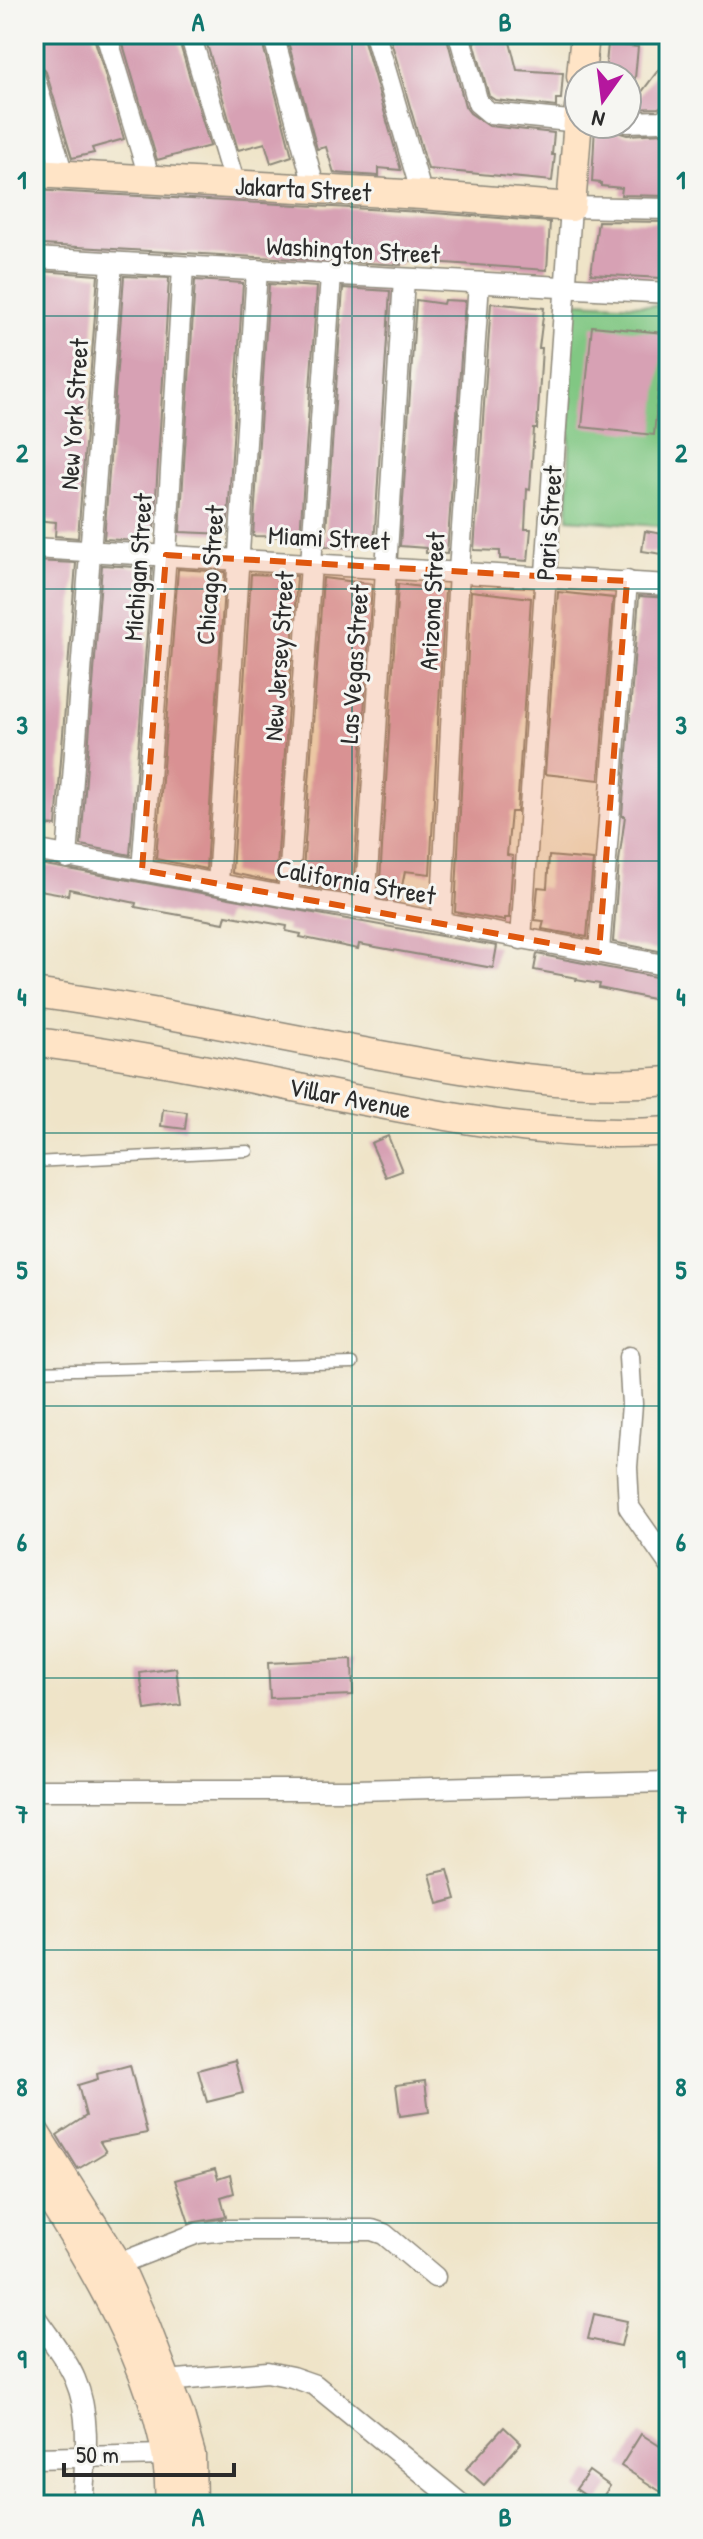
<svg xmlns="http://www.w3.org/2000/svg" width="703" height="2539" viewBox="0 0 703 2539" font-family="'Patrick Hand',sans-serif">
<rect width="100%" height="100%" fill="#f6f6f2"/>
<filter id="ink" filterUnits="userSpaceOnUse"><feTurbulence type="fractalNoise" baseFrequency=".0125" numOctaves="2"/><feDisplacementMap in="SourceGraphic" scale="16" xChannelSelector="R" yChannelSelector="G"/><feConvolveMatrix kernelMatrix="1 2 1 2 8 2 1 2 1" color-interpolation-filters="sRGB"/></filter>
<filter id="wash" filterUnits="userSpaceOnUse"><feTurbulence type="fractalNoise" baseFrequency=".006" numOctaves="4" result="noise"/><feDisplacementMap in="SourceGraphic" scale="32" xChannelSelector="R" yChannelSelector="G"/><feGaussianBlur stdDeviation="1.8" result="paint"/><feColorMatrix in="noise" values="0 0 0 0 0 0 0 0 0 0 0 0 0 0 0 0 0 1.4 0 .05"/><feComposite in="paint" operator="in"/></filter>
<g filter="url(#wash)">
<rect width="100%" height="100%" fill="#efe4c8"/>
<path fill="#81c783" stroke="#567957" stroke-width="2" d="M573,302l96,4v221l-101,-8z"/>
<g id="blocks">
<g fill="#d7a1b4">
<path d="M34,34h59l31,105 -32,9 2,5 -22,5 -26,-86 -4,-6 -8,-3z"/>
<path d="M120,34h57l33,112 -53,14z"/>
<path d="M204,34h56l32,122 -21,7 -6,-20 -27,7z"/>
<path d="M286,34h76l39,136 -22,-2v8l-45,-3 -8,-26 -9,2z"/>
<path d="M389,34h57l19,72 5,7 19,13 65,7 -2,22h3l-3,26 -124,-12z"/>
<path d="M472,34h36l9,36 46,3 -2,26h-5v8l-61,-7 -6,-4z"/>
<path d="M608,44l30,3 -3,31 -30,-4z"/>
<path d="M669,56l-2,49 -9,3 -29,1z"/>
<path d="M595,125l20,1 5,7 7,2 37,-2 -2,30h7l-2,33 -46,-1 1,-7 -21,-2v-3l-9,-1z"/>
<path d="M34,190l387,22 129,10 -3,48 -146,-10v5l-359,-20 -8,-3z"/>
<path d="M598,221l71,1v54h-8v2l-70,-4z"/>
<path d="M40,271l58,4 -20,263 -23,-2 1,-14 -22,-2v-127l1,-17h3l4,-64h-4z"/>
<path d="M124,276l45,2 -15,252 -15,-1 -1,12 -34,-2z"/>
<path d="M195,280l48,3 -16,251 -47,-2z"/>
<path d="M269,284l48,3 -17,250 -47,-1z"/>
<path d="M343,288l47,3 -16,254 -22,-2v5l-27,-2z"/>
<path d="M416,300l27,4 1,-4 21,1 -18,253 -21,-1v-5l-26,-2z"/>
<path d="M491,303l53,5 -5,40h3l-5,81h-3l-4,61 -3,-1 -2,40h6l-3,32 -28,-2v-8l-26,-1z"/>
<path d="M592,326l72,7 -10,102 -72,-8z"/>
<path d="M645,531l24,4v20l-27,-4z"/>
<path d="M34,561l42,2 -20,263 -22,-2z"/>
<path d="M102,565l50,3 -22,287 -49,-10z"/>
<path d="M178,569l47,3 -19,297 -50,-10z"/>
<path d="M251,574l46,2 -21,306 -44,-9z"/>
<path d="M323,578l49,6 -19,309 -51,-7z"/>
<path d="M398,584l47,6 -15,284 -25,-3 -6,30 -20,-4z"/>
<path d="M471,591l60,7 -14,214h-6l-4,43 6,1 -4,62h-4v3l-50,-9z"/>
<path d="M558,592l55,6 -14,182 -54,-6z"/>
<path d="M639,596l30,2v355l-56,-11 6,-81 6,-45h-3z"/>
<path d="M549,856l44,4 -6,77 -45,-8 2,-8 -9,-1 3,-33 9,1z"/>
<path d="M34,863l463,83 -4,22 -134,-24 -1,5 -58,-12 1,-3 -15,-3 1,-5 -61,-11 -2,8 -89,-16 1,-4 -67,-14 -1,6 -34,-6z"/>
<path d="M537,954l129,25 -4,22 -63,-13 1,-4 -24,-4 1,-2 -43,-8z"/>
<path d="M163,1109l24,3 -2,17 -24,-3z"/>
<path d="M388,1136l14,35 -16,6 -15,-34z"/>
<path d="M352,1659l1,36 -83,3 -2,-35z"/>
<path d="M176,1668l5,37 -36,5 -5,-37z"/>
<path d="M448,1870l8,29 -18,5 -8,-30z"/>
<path d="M235,2060l8,33 -36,9 -9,-32z"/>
<path d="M130,2065l17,68 -47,9 6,10 -28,17 -21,-34 29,-19 -8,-31 20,-6 -1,-5z"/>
<path d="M425,2081l4,31 -29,4 -4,-31z"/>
<path d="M215,2169l3,10 12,-4 4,18 -13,4 5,20 -37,6 -14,-43z"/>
<path d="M594,2314l33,7 -6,25 -33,-7z"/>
<path d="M504,2427l17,16 -37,42 -18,-16z"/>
<path d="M641,2434l28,18v45l-48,-31z"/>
<path d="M589,2471l21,15 -12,18 -22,-15z"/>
</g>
</g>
</g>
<g filter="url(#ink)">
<use href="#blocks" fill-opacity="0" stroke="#8d887a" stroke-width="2"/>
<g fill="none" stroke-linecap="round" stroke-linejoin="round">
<defs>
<g id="lane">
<path d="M34,1162l214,-11"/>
<path d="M34,1371l319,-8"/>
</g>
<g id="street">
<path d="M106,34l44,146"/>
<path d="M190,34l45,151"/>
<path d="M273,34l42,156"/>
<path d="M375,34l47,161"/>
<path d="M459,34l19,69 12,10 89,9"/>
<path d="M34,76l29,99"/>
<path d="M627,122l34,-1 8,-4"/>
<path d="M34,258l635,35"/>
<path d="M34,548l635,37"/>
<path d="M34,850l254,47 77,11 304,58"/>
<path d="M67,858l45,-595"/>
<path d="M142,870l24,-315 17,-288"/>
<path d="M218,883l39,-613"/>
<path d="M288,897l43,-622"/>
<path d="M365,908l39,-629"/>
<path d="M441,923l18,-352 20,-288"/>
<path d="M521,939l50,-732 98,2"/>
<path d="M599,952l28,-371"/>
<path d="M629,1357l3,47 -5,63 2,40 40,57"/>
<path d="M34,1790h322l313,-8"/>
<path d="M105,2269l93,-36 27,-3h147l12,4 51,43"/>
<path d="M34,2315c13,20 32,42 41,64 17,39 10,85 7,126"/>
<path d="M155,2382l112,-10 25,5 23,8 147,120"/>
<path d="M34,2458l132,-3"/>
</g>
<g id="secondary">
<path d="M581,76l4,-42"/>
<path d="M34,173l388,22 149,12 8,-100"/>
<path d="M34,993c118,16 235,42 352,63 92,17 189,34 283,25"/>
<path d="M34,1042c116,14 231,40 346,62 94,18 193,35 289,27"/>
<path d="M34,2131l84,133 28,63 34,89 11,39 1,50"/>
<path d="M34,2173c56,86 142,226 135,332"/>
</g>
</defs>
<use href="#lane" stroke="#8d887a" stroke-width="13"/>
<use href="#street" stroke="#8d887a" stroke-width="23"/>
<use href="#secondary" stroke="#8d887a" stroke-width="31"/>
<use href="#lane" stroke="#fff" stroke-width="10"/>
<use href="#street" stroke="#fff" stroke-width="20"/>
<use href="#secondary" stroke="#ffe4c6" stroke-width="28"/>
</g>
</g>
<path fill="#df570e" fill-opacity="0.2" stroke="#df570e" stroke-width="6" stroke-dasharray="16 10" stroke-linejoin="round" d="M166,555l461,26 -28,371 -457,-82z"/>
<path fill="none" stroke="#0f766e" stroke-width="2" stroke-opacity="0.55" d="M352,34v2471M34,316h635M34,589h635M34,861h635M34,1133h635M34,1406h635M34,1678h635M34,1950h635M34,2223h635"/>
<g text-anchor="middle" stroke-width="6" stroke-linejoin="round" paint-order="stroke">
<g font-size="26" fill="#2b2b2b" stroke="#f6f6f2">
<text transform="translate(303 189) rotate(3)" y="9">Jakarta Street</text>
<text transform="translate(353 250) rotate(3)" y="9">Washington Street</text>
<text transform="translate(74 414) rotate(-86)" y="9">New York Street</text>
<text transform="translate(549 523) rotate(-86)" y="9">Paris Street</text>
<text transform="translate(329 538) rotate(3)" y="9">Miami Street</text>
<text transform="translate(138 567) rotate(-86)" y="9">Michigan Street</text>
<text transform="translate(210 575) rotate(-86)" y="9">Chicago Street</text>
<text transform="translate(432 601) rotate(-87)" y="9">Arizona Street</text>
<text transform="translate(279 656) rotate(-86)" y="9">New Jersey Street</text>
<text transform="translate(354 664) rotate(-86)" y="9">Las Vegas Street</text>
<text transform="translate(356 882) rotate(10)" y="9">California Street</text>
<text transform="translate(350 1098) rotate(11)" y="9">Villar Avenue</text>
</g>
</g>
<rect width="703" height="2539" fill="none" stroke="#f6f6f2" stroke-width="88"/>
<g transform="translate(603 100) rotate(194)"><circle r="38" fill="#f6f6f2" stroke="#a5a5a2" stroke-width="2"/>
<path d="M0-6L14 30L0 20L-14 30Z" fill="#b5179e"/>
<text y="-12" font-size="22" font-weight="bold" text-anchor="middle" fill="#2b2b2b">N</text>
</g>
<path d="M64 2463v12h170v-12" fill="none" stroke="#2b2b2b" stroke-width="4"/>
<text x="76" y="2463" font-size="24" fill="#2b2b2b" stroke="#f6f6f2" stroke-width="6" paint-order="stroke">50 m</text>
<rect x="44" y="44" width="615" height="2451" fill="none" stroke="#0f766e" stroke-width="3"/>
<g font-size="26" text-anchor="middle" font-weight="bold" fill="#0f766e">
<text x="198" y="31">A</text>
<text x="505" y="31">B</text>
<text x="22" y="189">1</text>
<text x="681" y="189">1</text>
<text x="22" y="462">2</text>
<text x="681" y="462">2</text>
<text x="22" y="734">3</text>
<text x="681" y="734">3</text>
<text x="22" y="1006">4</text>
<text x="681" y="1006">4</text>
<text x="22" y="1279">5</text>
<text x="681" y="1279">5</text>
<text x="22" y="1551">6</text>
<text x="681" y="1551">6</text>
<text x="22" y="1823">7</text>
<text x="681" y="1823">7</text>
<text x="22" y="2096">8</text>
<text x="681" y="2096">8</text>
<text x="22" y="2368">9</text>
<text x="681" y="2368">9</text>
<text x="198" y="2526">A</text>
<text x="505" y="2526">B</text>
</g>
</svg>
